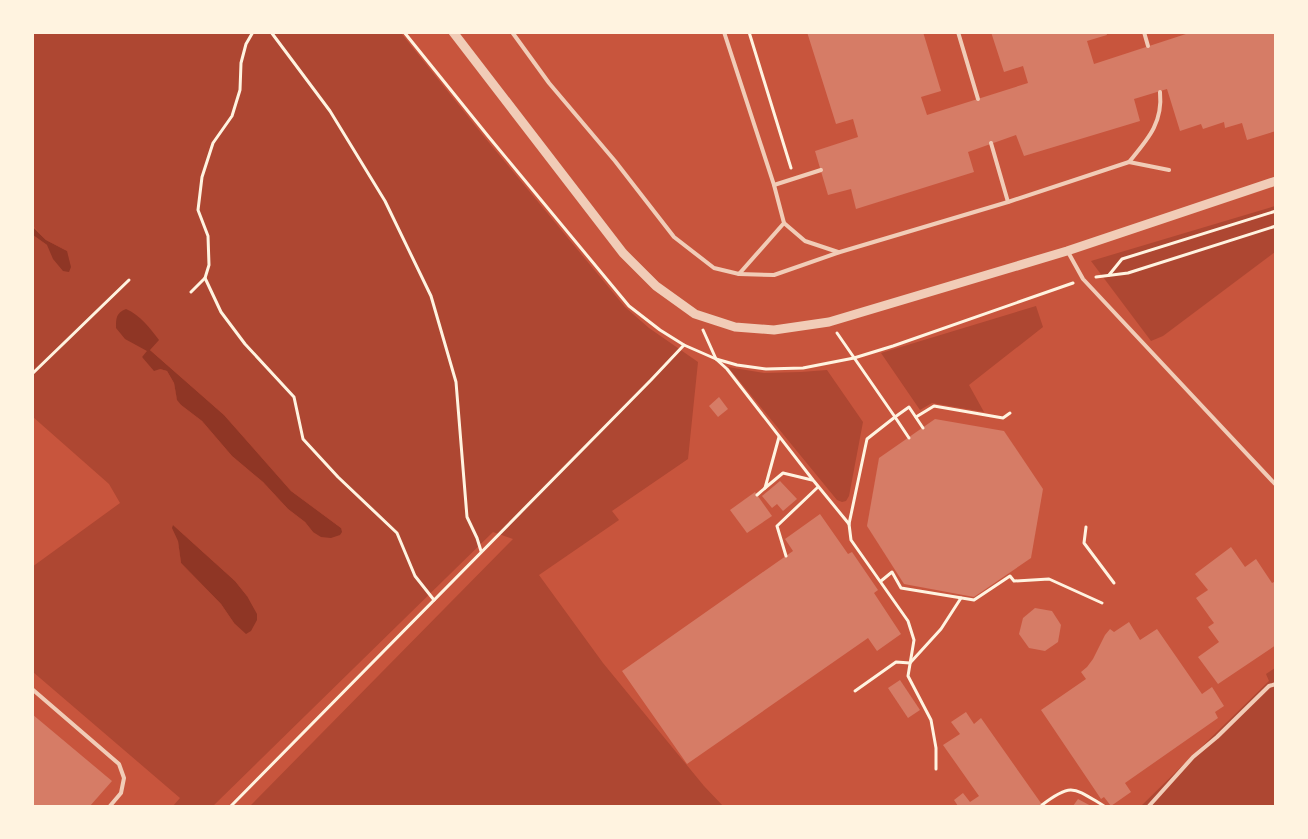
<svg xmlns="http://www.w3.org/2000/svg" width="1308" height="839" viewBox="0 0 1308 839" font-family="'Asap Condensed',sans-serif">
<rect width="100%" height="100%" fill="#c8553d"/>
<g fill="#ae4732" fill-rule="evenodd">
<path d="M33,33h368l85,106 139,168 24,21 49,34 -10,97 -76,52 7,9 -80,55 64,88 101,123 19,20h-473l263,-267 -20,-7 -280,274h-40l7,-8 -147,-126 -1,-105 88,-64 -11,-19 -76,-67v-182l14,10 20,6 -21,-11 -13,-14zM150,327l-1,22 75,66 67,76 50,37 -28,4 -8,-10 -17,-13 -25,-27 -31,-26 -30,-35 -21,-16 -4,-6 -3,-16 -7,-12 -7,-2 -18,-12 6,-5zM173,525l62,56 12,15 -13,27 -13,-19 -40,-41 -3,-23z"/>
<path d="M1275,206v46l-112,84 -12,5 -60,-80z"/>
<path d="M1036,306l7,21 -74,58 15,27 -52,-9 -12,7 -39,-57z"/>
<path d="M728,367l36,6 37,-1 26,-2 36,52 -14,74 -3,5 -4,1 -5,-2z"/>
<path d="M1275,668v138h-134l128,-125 -3,-7z"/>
</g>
<g fill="#8f3625">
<path d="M32,226l14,14 21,11 4,16 -2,5 -6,-1 -10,-12 -6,-14 -14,-10z"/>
<path d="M126,309c14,6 24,19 33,31l-9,10 74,65 67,76 50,37 1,4 -2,3 -9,3 -10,-1 -8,-5 -8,-10 -17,-13 -25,-27 -31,-26 -30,-35 -21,-16 -4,-5 -3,-17 -7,-12 -7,-2 -6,2 -12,-14 5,-6 -22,-12 -9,-11c0,-10 0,-15 10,-19z"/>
<path d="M173,525l62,56 12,15 10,18v6l-6,11 -5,3 -12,-11 -13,-19 -40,-41 -3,-22 -6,-13z"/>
</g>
<g fill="#d67c66">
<path d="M807,32h116l18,59 -20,6 6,18 101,-32 -5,-17 -19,6 -13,-40h115l1,3 -20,6 7,23 98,-32h84v99l-29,9 -5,-17 -17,5 -1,-6 -21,7 -2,-5 -21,7 -13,-42 -33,10 6,22 -116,35 -8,-21 -48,17 6,20 -118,37 -5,-20 -23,6 -13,-44 43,-14 -5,-18 -17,5z"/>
<path d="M719,397l9,12 -10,8 -9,-11z"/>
<path d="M935,419l69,12 39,58 -12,69 -57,39 -70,-13 -37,-58 12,-68z"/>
<path d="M780,481l17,18 -14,12 -6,-7 -5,4 -10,-12z"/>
<path d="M755,492l17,24 -25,17 -17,-23z"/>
<path d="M820,514l28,40 4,-2 26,38 -4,3 27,41 -24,17 -9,-13 -181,126 -65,-93 171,-120 -8,-12z"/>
<path d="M1231,547l14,20 11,-8 16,24 4,-2v64l-58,39 -20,-27 21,-15 -11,-15 6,-4 -18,-25 12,-8 -13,-16z"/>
<path d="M1035,608l17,3 9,14 -3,17 -13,9 -16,-3 -10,-14 4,-16z"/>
<path d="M1129,622l11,18 17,-11 45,65 10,-7 12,19 -9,6 3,6 -93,65 6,9 -20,14 -7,-9 -3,2 -60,-89 45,-31 -5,-7 6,-5 6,-8 12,-24 5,-6 4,3z"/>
<path d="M900,680l20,30 -12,8 -20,-30z"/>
<path d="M966,712l8,12 7,-6 62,88h-85l-4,-6 9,-7 7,9 9,-6 -36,-51 17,-11 -9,-12z"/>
<path d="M32,714l80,67 -22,25h-58z"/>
<path d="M1078,799l13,7h-18z"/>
</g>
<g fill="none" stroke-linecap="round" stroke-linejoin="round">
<g stroke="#fff3e0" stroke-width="3">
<path d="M271,32l59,79 55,90 46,95 25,86 11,135 10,21 4,13"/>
<path d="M404,32l84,104 141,170 31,24 24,15 32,14 21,6 29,4 37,-1 51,-10 39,-12 180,-63"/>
<path d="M749,32l42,136"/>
<path d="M1109,275l13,-16 154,-48"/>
<path d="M1096,277l32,-4 148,-47"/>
<path d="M205,278l16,34 24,32 49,53 9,42 35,38 59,56 18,43 19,24"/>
<path d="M191,292l14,-14 4,-13 -1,-29 -10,-26 4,-33 11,-34 19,-27 8,-26 1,-27 5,-19 7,-12"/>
<path d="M703,330l13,29 11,10 86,111 36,44"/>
<path d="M837,333l58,84 14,-10 14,21"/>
<path d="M32,374l97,-94"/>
<path d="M916,417l18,-11 69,12 7,-5"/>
<path d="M779,437l-14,51 18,-15 29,7"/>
<path d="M909,438l-14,-21 -28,22 -18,85 2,16 57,81 6,19 -6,36 23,44 5,28v21"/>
<path d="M757,495l8,-7"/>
<path d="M1086,527l-2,16 30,40"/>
<path d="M786,556l-9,-30 41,-39"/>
<path d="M881,581l11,-9 9,16 73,12 36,-24 4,5 35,-2 53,24"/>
<path d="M855,691l41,-29 14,1 31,-34 20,-31"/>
<path d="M1042,805c30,-23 32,-17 62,1"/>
<path d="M231,806l420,-426 33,-35"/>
</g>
<g stroke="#f1ccb7" stroke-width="4">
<path d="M512,32l37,51 66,78 59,76 40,31 25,6 45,-51 -10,-38 -50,-153"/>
<path d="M958,32l20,67"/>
<path d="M1144,32l4,14"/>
<path d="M991,143l17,59"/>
<path d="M1129,162c19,-23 34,-39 31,-70"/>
<path d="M774,185l47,-15"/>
<path d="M784,223l21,18 33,11"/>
<path d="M1068,252l15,27 193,206"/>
<path d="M739,274l35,1 66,-23 168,-50 121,-40 40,8"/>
<path d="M32,689l87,75 5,14 -3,15 -11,13"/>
<path d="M1149,806l44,-49 24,-20 52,-51 7,-2"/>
</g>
<path stroke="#f1ccb7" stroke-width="9" d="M453,32l170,221 33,33 39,28 40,13 39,3 55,-8 238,-71 209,-70"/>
</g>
<rect width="1308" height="839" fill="none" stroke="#fff3e0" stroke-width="68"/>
</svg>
